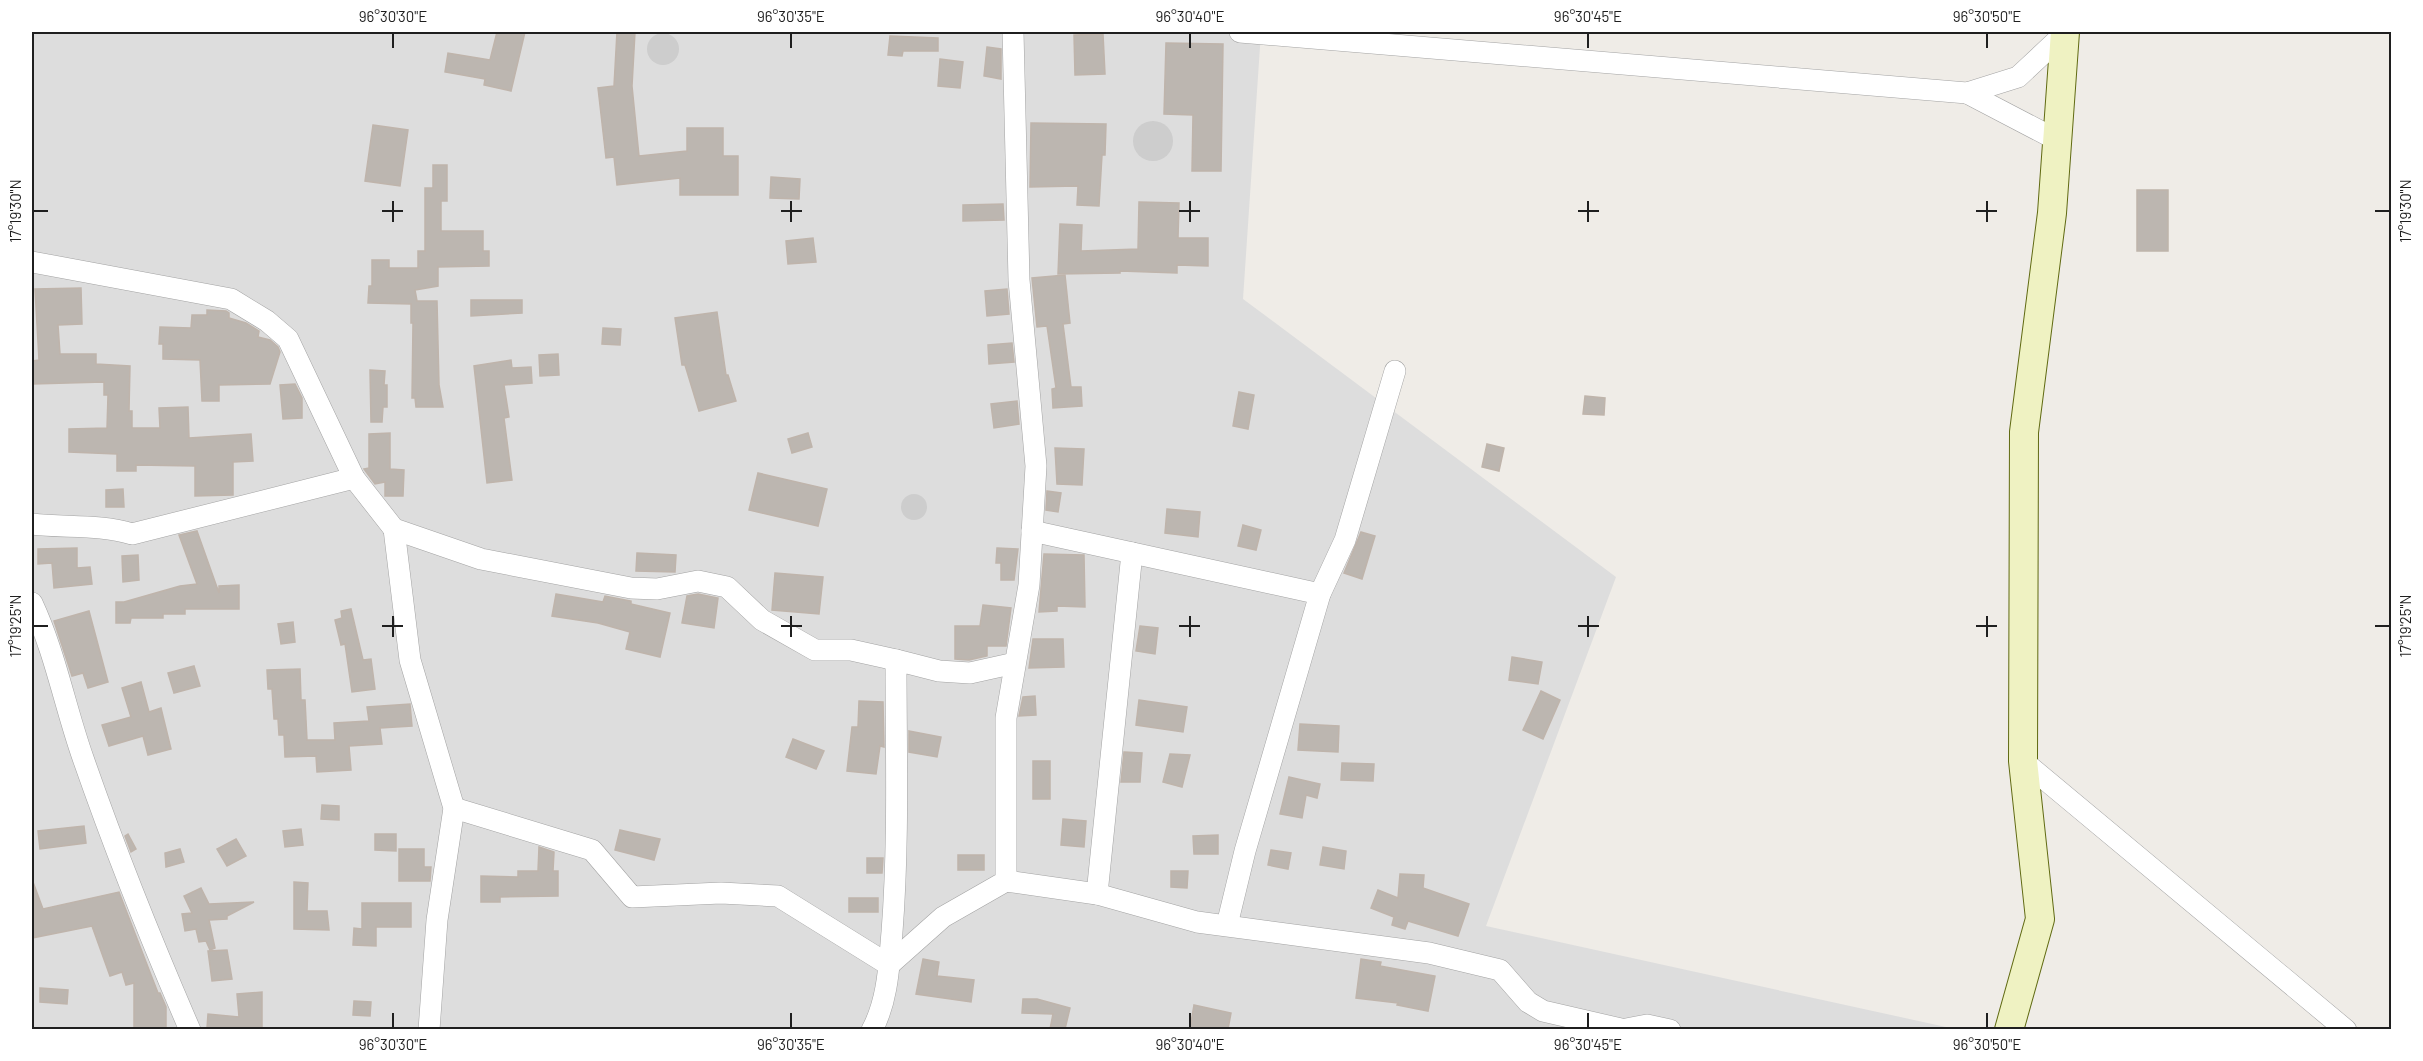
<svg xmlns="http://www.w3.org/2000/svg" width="2423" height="1061" viewBox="0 0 2423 1061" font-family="Barlow,sans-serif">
<rect width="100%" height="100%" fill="#efece7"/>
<path fill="#ddd" d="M32,32h1229l-18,267 373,278 -130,349 469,103h-1923z"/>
<g fill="#cdcdcd">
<circle cx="663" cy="49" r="16"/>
<circle cx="1153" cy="141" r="20"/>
<circle cx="914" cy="507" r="13"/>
</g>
<g fill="#bcb6b0" stroke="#bfb4ab" stroke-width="1.5">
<path d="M497,32h28l-14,59 -27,-6 1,-6 -40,-7 3,-19 42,7z"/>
<path d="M617,32h18l-3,54 7,70 48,-5v-23h36v28h15v39h-58v-17l-63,7 -3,-28 -8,1 -8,-70 16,-2z"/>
<path d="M1103,34l2,40 -30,1 -1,-40z"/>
<path d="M890,36l48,2v13h-35l-1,5 -14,-1z"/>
<path d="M1166,43l57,1 -2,127h-29l1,-56 -29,-1z"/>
<path d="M987,47l14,2v30l-17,-3z"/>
<path d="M940,59l23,3 -3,26 -22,-2z"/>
<path d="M1031,123l75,1 -1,31h-3l-3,51 -22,-1 1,-19 -48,1z"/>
<path d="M373,125l35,5 -8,56 -35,-5z"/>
<path d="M433,165h14v36h-6v30h42v20h6v15l-51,1v19l-23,4 2,11h20l2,84 4,22h-27l-1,-9h-3l1,-75h-2v-19l-43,-1 1,-17h3v-26h17v8h29v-17h7v-63h8z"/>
<path d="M771,177l29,2 -1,20 -29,-1z"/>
<rect x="2137" y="190" width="31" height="61"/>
<path d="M1139,202l40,1 -1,35h30v28l-31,-1v8l-57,-2v2l-62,1 2,-50 22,1 -1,26 57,-2z"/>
<path d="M1003,204l1,16 -41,1v-16z"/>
<path d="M813,238l3,24 -28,2 -2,-23z"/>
<path d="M1065,275l5,48 -7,1 8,63h10l1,19 -29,2 -1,-19 4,-1 -9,-62 -10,1 -5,-49z"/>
<path d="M81,288l1,36 -24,1 2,29h36v10l34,2 -1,45h3v17h28l-1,-20 29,-1 1,31 62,-4 2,27 -20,1v33l-38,1v-30l-59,-1v6h-19v-17l-48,-2v-23l38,-1 1,-33h-4v-13l-71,2v-23l6,-1 -4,-71z"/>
<path d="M1007,289l2,25 -22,2 -2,-25z"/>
<path d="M471,300h51v13l-51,3z"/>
<path d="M207,310l19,1 3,2v5l17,5 13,8 -1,6 12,3 8,7 2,5 -10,32 -51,1v16h-17l-2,-41 -37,-1v-15h-4l1,-17 31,1 1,-13h15z"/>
<path d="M717,312l9,63h2l8,26 -37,10 -14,-46h-3l-7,-47z"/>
<path d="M603,328l18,1 -1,16 -18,-1z"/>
<path d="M1012,343l2,19 -25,2 -1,-19z"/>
<path d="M558,354l1,21 -19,1 -1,-21z"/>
<path d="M511,360l1,8 19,-1 1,16 -28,2 5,32 -5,1 8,62 -25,3 -13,-117z"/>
<path d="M370,370l15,1 -1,14h3v22h-4l-1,15h-11z"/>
<path d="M295,384l7,14v20l-19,1 -3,-34z"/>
<path d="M1239,392l15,3 -6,34 -15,-3z"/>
<path d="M1585,396l20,2 -1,17 -21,-1z"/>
<path d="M1017,401l2,23 -25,4 -3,-24z"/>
<path d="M390,433v36l14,1 -1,26h-18v-14l-10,2 -11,-15 5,-1v-34z"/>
<path d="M808,433l4,14 -20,6 -4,-14z"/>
<path d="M1487,444l17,4 -5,23 -17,-4z"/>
<path d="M1055,448l29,1 -2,36 -25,-1z"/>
<path d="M758,473l69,16 -9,37 -69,-16z"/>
<path d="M123,489l1,18h-18v-17z"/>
<path d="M1047,491l14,2 -3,19 -12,-2z"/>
<path d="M1167,509l33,3 -2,25 -33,-4z"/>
<path d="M1243,525l18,5 -5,20 -18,-4z"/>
<path d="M197,531l22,62v-7l20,-1v24h-54v5h-22v4h-32l-1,5h-14v-21h8l56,-16 17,-2 -18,-49z"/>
<path d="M1361,532l14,4 -13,43 -18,-6z"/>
<path d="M77,548v20l13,-1 2,17 -38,4 -2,-25 -14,1v-15z"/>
<path d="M997,548l21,1 -4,31h-13v-17h-5z"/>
<path d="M637,553l39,2 -1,17 -39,-1z"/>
<path d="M1044,554l40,1 1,52 -28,-1v5l-18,1z"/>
<path d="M138,555l1,25 -16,2 -1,-26z"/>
<path d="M775,573l48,4 -4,37 -47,-4z"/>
<path d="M556,594l47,8 2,-6 26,5v3l39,9 -10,44 -34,-8 4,-17 -32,-9 -46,-7z"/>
<path d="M698,594l20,4 -4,30 -32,-5 5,-27z"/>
<path d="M983,605l28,3 -5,38h-19v10l-18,4 -14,-1v-33h25z"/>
<path d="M351,609l12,51 8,-1 4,30 -23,3 -7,-48 -4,1 -6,-25 7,-2 -1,-7z"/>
<path d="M89,611l19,71 -20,6 -5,-15 -11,3 -18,-55z"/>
<path d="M293,622l2,20 -14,2 -3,-20z"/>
<path d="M1140,626l18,2 -3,26 -19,-3z"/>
<path d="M1033,639h30l1,28 -35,1z"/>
<path d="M1512,657l30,5 -4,22 -29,-4z"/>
<path d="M194,666l6,20 -26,7 -6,-20z"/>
<path d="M300,669l1,31h4l2,40h28l-1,-17 35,-2 -2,-14 43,-3 2,22 -32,2 2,16 -33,2 2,24 -34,2 -1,-16 -31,1 -1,-22h-5l-1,-16h-4l-2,-30h-4l-1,-19z"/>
<path d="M141,682l8,30 12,-4 10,41 -23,6 -5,-19 -34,10 -7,-21 29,-8 -9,-29z"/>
<path d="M1541,691l19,9 -17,39 -20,-9z"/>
<path d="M1035,696l1,19 -17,1 4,-19z"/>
<path d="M1139,700l48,7 -4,25 -47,-7z"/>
<path d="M859,701l24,1 1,45 -4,-1 -4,28 -29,-3 5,-44h6z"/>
<path d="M1300,724l39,2 -1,26 -40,-2z"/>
<path d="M909,731l32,6 -4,20 -28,-5z"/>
<path d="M793,739l31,12 -8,18 -30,-12z"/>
<path d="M1124,752l18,1 -2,29h-19z"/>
<path d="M1170,754l20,1 -8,32 -19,-5z"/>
<rect x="1033" y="761" width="17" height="38"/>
<path d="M1342,763l32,1 -1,17 -32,-1z"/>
<path d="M1289,777l31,7 -3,14 -11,-3 -4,23 -22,-4z"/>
<path d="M322,805l17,1v14l-18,-1z"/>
<path d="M1063,819l23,2 -2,26 -23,-2z"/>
<path d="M84,826l2,17 -46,6 -2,-18z"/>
<path d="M301,829l2,16 -18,2 -2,-16z"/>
<path d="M620,830l40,9 -6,21 -39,-10z"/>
<path d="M128,834l8,15 -5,3 -6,-16z"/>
<path d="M375,834h21v17l-21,-1z"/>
<path d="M1218,835v19h-24l-1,-18z"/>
<path d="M236,839l10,17 -19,10 -10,-17z"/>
<path d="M539,847l15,5 -1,19h5v25l-58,1v5h-19v-26l37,1v-6h20z"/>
<path d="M1323,847l23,4 -2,18 -24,-4z"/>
<path d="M180,849l4,13 -18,5 -1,-14z"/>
<path d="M399,849h25v18h7l-1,14h-31z"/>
<path d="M1271,850l20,3 -3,16 -20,-4z"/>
<rect x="958" y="855" width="26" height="15"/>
<path d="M867,858h16l-1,15h-15z"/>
<path d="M1171,871h17l-1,17 -16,-1z"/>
<path d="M1400,874l24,1 -1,13 46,16 -11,32 -50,-15 -3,8 -13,-4 2,-8 -23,-9 7,-18 20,8z"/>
<path d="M32,882h1l10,27 76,-17 39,101h2l6,14v22h-32v-46l-8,2 -4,-13 -12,4 -18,-50 -60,12z"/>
<path d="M294,882l14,1 -1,28h20l2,19 -35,-1z"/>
<path d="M201,888l8,16 45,-2 -27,14v3l-18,1 6,28 -5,2 -4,-9 -7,1 -3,-13 -11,2 -3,-17 10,-1 -8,-17z"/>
<rect x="849" y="898" width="29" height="14"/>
<path d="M362,903h49v24h-35v19l-23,-1 1,-17 8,1z"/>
<path d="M227,950l5,29 -20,2 -4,-30z"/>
<path d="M923,959l16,3 -2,14 37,4 -3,22 -55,-8z"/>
<path d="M1361,959l20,3 -1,4 55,10 -7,35 -31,-6 1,-2 -42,-5z"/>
<path d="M40,988l28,2 -1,14 -27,-2z"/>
<path d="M262,992v37l-55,-1 1,-14 31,3 -2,-23z"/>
<path d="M1023,999h14l33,9 -5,21h-15l3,-15 -31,-1z"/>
<path d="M354,1001l17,1 -1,14 -17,-1z"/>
<path d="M1194,1005l37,8 -3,16h-38z"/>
</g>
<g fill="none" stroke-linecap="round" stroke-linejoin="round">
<defs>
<g id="street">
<path d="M1240,32l727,61 51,-16 47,-44"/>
<path d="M1967,93l90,47"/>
<path d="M32,262l199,37 36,22 21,18 66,139 40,51 87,30 150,29 26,1 41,-8 29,6 35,33 53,30h36l45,10"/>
<path d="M32,524c33,4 68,0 100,10l222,-56"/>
<path d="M394,529l16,131 44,148 -17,112 -8,110"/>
<path d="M1032,531l288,63"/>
<path d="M32,603c23,49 33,104 51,155 32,92 68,182 107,272"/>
<path d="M2023,761l323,269"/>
<path d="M454,808l138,42 40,47 89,-4 57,3 111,69 54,-48 63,-36v-163l23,-133 7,-119 -17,-186 -6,-248"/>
<path d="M1006,881l91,13 100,28 232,31 71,17 28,32 15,9 78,18"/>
<path d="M1097,894l35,-341"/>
<path d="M1227,925l18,-74 75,-257 25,-54 50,-169"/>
<path d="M872,1030c16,-30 17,-65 20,-98 7,-90 4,-181 4,-272l43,11 31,2 45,-10"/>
<path d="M1621,1030l26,-5 23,5"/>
</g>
<path id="secondary" d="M2009,1030l31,-111 -17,-158 1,-329 28,-219 13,-181"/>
</defs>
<use href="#street" stroke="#a3a3a3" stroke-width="22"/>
<use href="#secondary" stroke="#606a12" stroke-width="30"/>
<use href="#street" stroke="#fff" stroke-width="21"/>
<use href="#secondary" stroke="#eff2c2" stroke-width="28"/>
</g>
<path fill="none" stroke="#1f1f1f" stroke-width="2" d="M393,33v15M791,33v15M1190,33v15M1588,33v15M1987,33v15M393,201v21M791,201v21M1190,201v21M1588,201v21M1987,201v21M33,211h15M382,211h21M781,211h21M1179,211h21M1578,211h21M1976,211h21M2375,211h15M393,616v21M791,616v21M1190,616v21M1588,616v21M1987,616v21M33,626h15M382,626h21M781,626h21M1179,626h21M1578,626h21M1976,626h21M2375,626h15M393,1013v15M791,1013v15M1190,1013v15M1588,1013v15M1987,1013v15"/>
<rect width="2423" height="1061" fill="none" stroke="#ffffff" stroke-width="66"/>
<rect x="33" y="33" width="2357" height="995" fill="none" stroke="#1f1f1f" stroke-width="2"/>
<g font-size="15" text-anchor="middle" fill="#1f1f1f">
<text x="393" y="22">96°30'30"E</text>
<text x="791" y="22">96°30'35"E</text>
<text x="1190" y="22">96°30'40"E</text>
<text x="1588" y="22">96°30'45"E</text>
<text x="1987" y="22">96°30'50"E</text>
<text transform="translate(16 211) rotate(-90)" y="5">17°19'30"N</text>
<text transform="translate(2406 211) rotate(-90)" y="5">17°19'30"N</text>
<text transform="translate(16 626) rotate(-90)" y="5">17°19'25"N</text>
<text transform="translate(2406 626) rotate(-90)" y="5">17°19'25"N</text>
<text x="393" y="1050">96°30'30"E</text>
<text x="791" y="1050">96°30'35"E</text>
<text x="1190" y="1050">96°30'40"E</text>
<text x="1588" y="1050">96°30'45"E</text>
<text x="1987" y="1050">96°30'50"E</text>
</g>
</svg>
